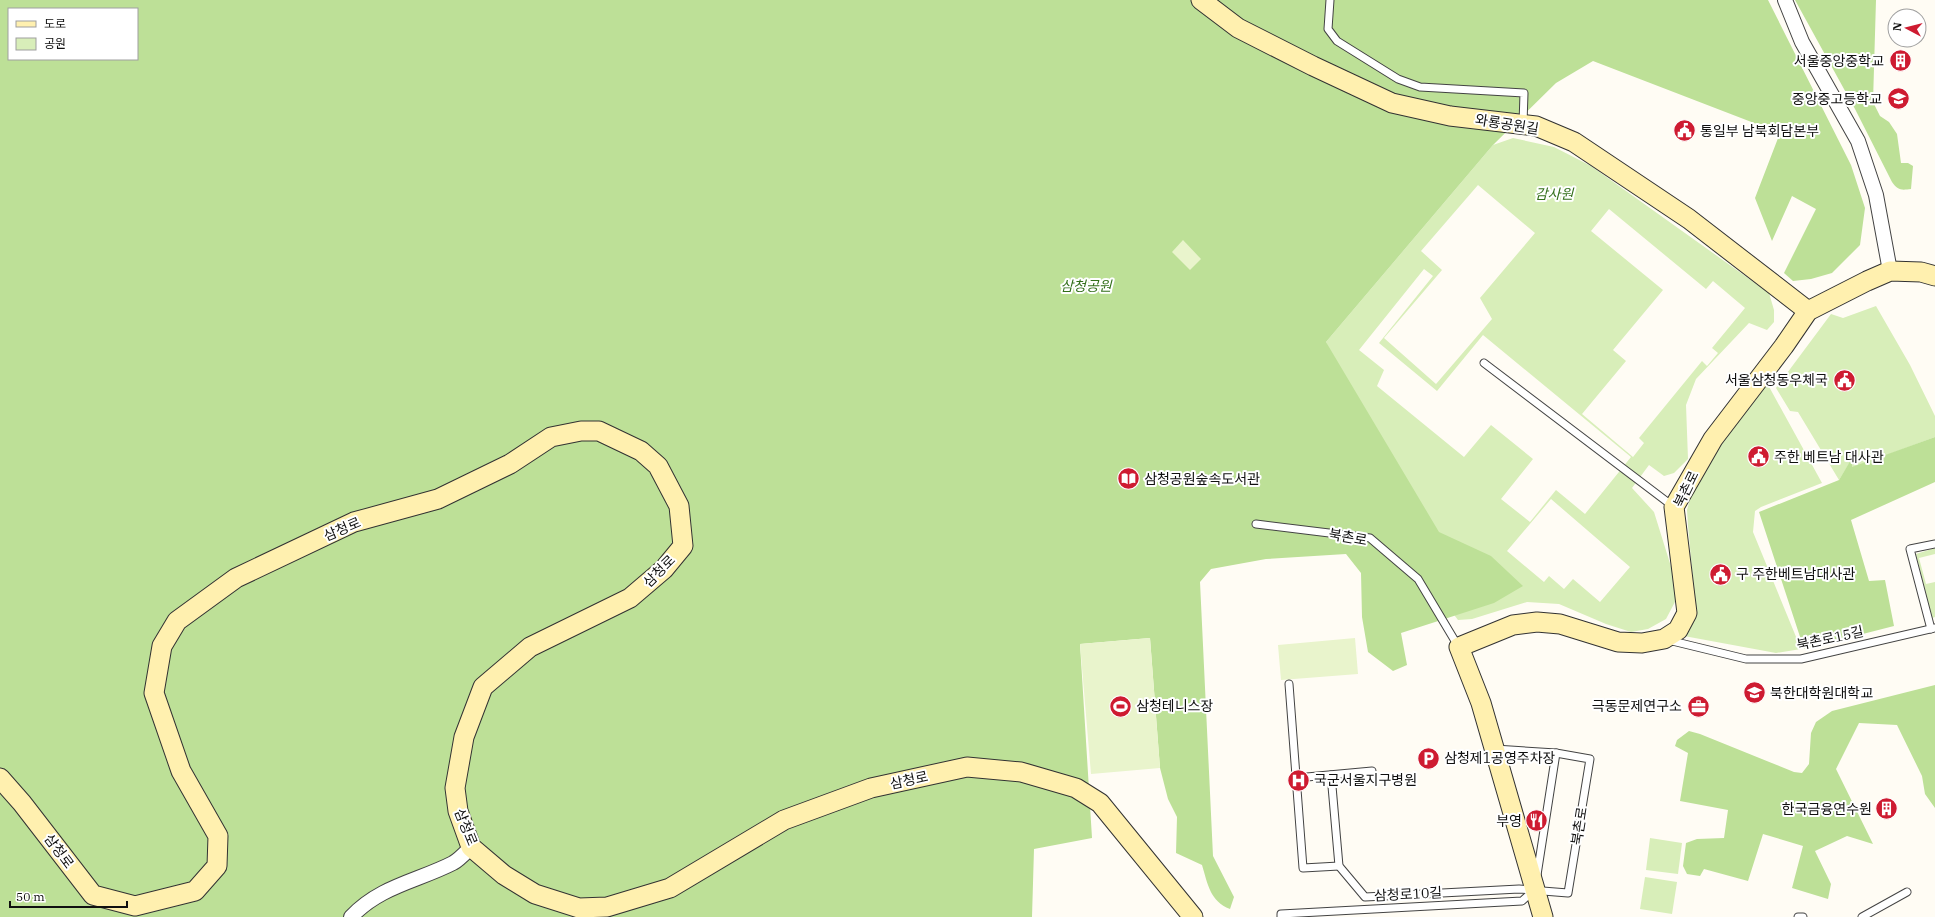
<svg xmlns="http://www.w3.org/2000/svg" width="1935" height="917" viewBox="0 0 1935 917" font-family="'IBM Plex Serif','Noto Sans KR',serif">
<rect width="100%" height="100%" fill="#fffcf4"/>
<g fill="#d8eeb9" fill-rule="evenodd">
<path d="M1513,138l41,9 37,19 178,127 5,17v12l-7,8 -18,-7 -53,56 -10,26 2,54 -14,14 -10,3 -15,-11 -17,23 22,24 19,61 3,27 -10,19 -18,10 -17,3 -25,-8 -47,-20 -32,-2 -55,17 -14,1 -29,-38 -103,-240 167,-197zM1478,185l57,48 -55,65 12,21 -56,65 -52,-46 58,-68 -21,-19zM1609,209l97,80 7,-8 32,27 -33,40 6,5 -11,13 -5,-5 -63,77 5,5 -11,14 -51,-43 44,-53 -13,-11 50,-60 -72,-59zM1424,269l9,7 -54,67 58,48 46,-56 148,122 -46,57 -29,-24 -26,32 -29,-23 32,-40 -42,-34 -27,32 -87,-71 7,-16 -25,-20zM1551,499l79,68 -30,35 -27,-23 -9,10 -15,-13 -5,6 -37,-31z"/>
<path d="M1876,306l34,59 25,51v21l-83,31v-9l-13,21 -41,-68 -8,-1 -14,-23 55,-74 12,4z"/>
<path d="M1767,383l55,100 -61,24 -6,4 -2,21 48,117 -25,4 -92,-17 11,-34 -7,-76 -1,-16 4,-15 21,-40z"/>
<path d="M1935,548v6l-16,4 7,26 9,-2v35l-3,1 -16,-64z"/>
<path d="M1650,838l32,5 -4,31 -32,-4z"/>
<path d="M1645,877l32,5 -5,32 -32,-5z"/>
</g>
<g fill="#bde097" fill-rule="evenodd">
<path d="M0,0h1768l83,165 14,43 -5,37 -28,28 -21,6 -18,2 -9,-8 32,-64 -24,-13 -20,45 -17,-43 25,-65 -187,-72 -37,22 -63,62 -167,197 113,190 52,24 32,30 -29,17 -93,30 6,32 -14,6 -25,-19 -6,-35 -1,-44 -15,-19 -80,5 -55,10 -11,13 13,274 21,41 -4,12c-20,-8 -22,-24 -28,-44l-26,-12 1,-36 -9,-18 -8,-31 -10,-130 -70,6 12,194 -58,11 -2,68h-1032zM9,9h128v50h-128z"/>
<path d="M1795,0h81l-3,102 7,14 9,6 8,12 4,29h7l5,3 -2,23c-9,1 -13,2 -19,-7l-37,-73z"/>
<path d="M1935,437v45l-84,38 18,61 16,-1 9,46 -90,23 -45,-137 80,-32 13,-22v9z"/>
<path d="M1935,685v123l-10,-14 -3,-18 -25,-51 -38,-2 -23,46 37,75 -26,-8 -32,15 16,33 -3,15 -36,-11 11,-42 -40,-12 -15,47 -44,-12 -4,7 -13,-2 -4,-8 3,-23 11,-4 27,-1 4,-28 -48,-9 8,-48 -13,-7 2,-6 12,-9 11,3 94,38 8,1 7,-9 2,-31 5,-11 16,-11z"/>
</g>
<g fill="#e9f4cc">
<path d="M1183,240l18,19 -11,11 -18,-18z"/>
<path d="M1150,638l10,130 -69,6 -11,-130z"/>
<path d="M1355,638l3,36 -77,6 -3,-35z"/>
</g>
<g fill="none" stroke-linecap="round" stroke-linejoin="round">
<defs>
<g id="lane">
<path d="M1330,0l-2,29 9,12 61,38 22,8 104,6 -1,31"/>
<path d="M1484,363l190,144"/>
<path d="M1256,524l114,14 48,41 40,67"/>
<path d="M1931,629l-21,-80 25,-5"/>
<path d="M1668,640l78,19h55l134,-31"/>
<path d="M1289,684l14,184 36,-2"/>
<path d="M1331,775l8,91 26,31 154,-8 49,4 22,-134 -34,-6 -61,-4"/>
<path d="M1296,778l76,-7"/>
<path d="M1537,875l19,-122"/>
<path d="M1281,917v-3l241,-13 11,-10"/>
<path d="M1798,917h5"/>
<path d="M1862,917l45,-25"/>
</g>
<g id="street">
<path d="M1785,0l17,42 56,99 18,54 14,76"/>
<path d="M351,917c29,-31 67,-36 102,-54 7,-4 13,-11 18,-16"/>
</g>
<g id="secondary">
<path d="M1201,0l37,28 75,38 79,37 58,13 86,10 38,16 115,77 119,92"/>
<path d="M0,778l22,25 71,92 42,11 60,-15 22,-25 1,-30 -37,-65 -27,-78 8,-47 15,-25 59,-43 118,-56 84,-23 72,-35 41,-27 30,-6h18l42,20 17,15 21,40 4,40 -19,23 -34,29 -100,49 -47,40 -19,50 -9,51 3,23 13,36 33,28 31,19 44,14 28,-1 63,-19 114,-68 87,-32 96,-21 54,5 55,16 24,15 93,114"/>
<path d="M1543,917l-62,-214 -22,-56 54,-22 24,-3 23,2 58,18 24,1 22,-4 14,-9 9,-17 -13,-106 39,-68 71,-93 24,-35 59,-30 23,-10 31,1 14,4"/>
</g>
</defs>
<use href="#lane" stroke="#434343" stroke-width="9"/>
<use href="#street" stroke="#434343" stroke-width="16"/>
<use href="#secondary" stroke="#323232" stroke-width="21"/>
<use href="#lane" stroke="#fff" stroke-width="7"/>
<use href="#street" stroke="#fff" stroke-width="14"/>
<use href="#secondary" stroke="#fff0af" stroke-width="19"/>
</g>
<defs>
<symbol id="building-disc" viewBox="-11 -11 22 22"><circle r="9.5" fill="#ce1b31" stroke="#fff"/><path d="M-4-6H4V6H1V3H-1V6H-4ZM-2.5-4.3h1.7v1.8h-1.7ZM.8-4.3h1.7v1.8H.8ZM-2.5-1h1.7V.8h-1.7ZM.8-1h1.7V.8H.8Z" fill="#fff"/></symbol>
<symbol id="school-disc" viewBox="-11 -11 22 22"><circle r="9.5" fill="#ce1b31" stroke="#fff"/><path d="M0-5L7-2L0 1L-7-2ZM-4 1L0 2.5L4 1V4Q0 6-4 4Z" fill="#fff"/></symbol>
<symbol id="civic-disc" viewBox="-11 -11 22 22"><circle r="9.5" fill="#ce1b31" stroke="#fff"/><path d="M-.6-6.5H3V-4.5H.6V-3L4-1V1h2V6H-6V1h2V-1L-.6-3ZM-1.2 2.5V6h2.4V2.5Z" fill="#fff"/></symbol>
<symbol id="library-disc" viewBox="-11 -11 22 22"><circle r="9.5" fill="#ce1b31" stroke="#fff"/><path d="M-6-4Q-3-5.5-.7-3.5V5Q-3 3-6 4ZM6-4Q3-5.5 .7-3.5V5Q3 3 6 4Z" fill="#fff"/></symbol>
<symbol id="university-disc" viewBox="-11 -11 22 22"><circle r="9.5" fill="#ce1b31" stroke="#fff"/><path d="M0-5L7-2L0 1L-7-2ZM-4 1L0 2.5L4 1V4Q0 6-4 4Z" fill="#fff"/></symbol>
<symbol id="stadium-disc" viewBox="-11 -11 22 22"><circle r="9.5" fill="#ce1b31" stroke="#fff"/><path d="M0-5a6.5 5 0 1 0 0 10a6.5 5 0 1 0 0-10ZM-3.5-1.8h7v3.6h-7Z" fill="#fff"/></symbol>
<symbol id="office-disc" viewBox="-11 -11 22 22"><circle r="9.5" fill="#ce1b31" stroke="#fff"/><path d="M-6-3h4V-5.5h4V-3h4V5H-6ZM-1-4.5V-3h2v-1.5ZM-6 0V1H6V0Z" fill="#fff"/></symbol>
<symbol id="parking-disc" viewBox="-11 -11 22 22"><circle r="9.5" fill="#ce1b31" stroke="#fff"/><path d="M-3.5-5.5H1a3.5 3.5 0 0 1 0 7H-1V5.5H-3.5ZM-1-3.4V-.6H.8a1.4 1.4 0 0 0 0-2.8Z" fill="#fff"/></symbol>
<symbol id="hospital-disc" viewBox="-11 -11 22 22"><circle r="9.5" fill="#ce1b31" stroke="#fff"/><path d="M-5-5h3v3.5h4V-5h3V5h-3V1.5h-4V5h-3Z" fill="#fff"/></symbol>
<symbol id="restaurant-disc" viewBox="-11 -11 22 22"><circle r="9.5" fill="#ce1b31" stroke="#fff"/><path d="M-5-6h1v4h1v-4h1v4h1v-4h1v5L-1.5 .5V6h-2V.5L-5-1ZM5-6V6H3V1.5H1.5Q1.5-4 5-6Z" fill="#fff"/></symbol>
</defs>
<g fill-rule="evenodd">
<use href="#building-disc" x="1888" y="48" width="25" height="25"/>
<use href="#school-disc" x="1886" y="86" width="25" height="25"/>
<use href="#civic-disc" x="1672" y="118" width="25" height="25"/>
<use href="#civic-disc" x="1832" y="368" width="25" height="25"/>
<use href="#civic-disc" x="1746" y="444" width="25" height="25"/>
<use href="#library-disc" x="1116" y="466" width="25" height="25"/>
<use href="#civic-disc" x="1708" y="562" width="25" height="25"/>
<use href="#university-disc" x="1742" y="680" width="25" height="25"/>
<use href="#stadium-disc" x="1108" y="694" width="25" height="25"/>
<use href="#office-disc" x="1686" y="694" width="25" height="25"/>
<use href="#parking-disc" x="1416" y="746" width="25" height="25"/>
<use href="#hospital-disc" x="1286" y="768" width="25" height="25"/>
<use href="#building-disc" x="1874" y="796" width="25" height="25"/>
<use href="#restaurant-disc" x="1524" y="808" width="25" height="25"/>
</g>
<g text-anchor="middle" stroke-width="4" stroke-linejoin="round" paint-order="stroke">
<g font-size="14" fill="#101010" stroke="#fff" text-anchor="start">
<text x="1884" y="66" text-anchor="end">서울중앙중학교</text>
<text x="1882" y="104" text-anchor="end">중앙중고등학교</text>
<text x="1700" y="136">통일부 남북회담본부</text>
<text x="1828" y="385" text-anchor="end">서울삼청동우체국</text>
<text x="1774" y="462">주한 베트남 대사관</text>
<text x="1144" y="484">삼청공원숲속도서관</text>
<text x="1736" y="579">구 주한베트남대사관</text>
<text x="1770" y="698">북한대학원대학교</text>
<text x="1136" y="711">삼청테니스장</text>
<text x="1682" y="711" text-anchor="end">극동문제연구소</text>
<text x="1444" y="763">삼청제1공영주차장</text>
<text x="1314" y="785">국군서울지구병원</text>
<text x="1872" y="814" text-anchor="end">한국금융연수원</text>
<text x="1522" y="826" text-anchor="end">부영</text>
</g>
<g font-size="14" fill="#101010" stroke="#fff">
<text transform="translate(1507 124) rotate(9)" y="5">와룡공원길</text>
<text transform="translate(1686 489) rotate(-64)" y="5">북촌로</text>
<text transform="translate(342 529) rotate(-23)" y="5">삼청로</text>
<text transform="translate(1348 537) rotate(10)" y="5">북촌로</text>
<text transform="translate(659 571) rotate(-45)" y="5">삼청로</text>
<text transform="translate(1830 638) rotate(-12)" y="5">북촌로15길</text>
<text transform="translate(909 780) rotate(-12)" y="5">삼청로</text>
<text transform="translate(1579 826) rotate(-81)" y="5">북촌로</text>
<text transform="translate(466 827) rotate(68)" y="5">삼청로</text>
<text transform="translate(59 851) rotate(53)" y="5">삼청로</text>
<text transform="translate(1408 894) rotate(-3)" y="5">삼청로10길</text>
</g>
<g font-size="14" font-style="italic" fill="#326f1a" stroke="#fff">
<text x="1554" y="199">감사원</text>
<text x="1086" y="291">삼청공원</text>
</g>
</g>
<rect x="8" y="8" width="130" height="52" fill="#ffffff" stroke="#9f9f9f"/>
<rect x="16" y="21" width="20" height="6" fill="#fff0af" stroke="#9f9f9f"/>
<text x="44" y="28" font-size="12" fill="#101010">도로</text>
<rect x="16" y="38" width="20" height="12" fill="#d8eeb9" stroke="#9f9f9f"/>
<text x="44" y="48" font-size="12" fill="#101010">공원</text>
<g transform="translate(1907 28) rotate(277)"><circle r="19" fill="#ffffff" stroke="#9f9f9f"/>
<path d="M0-3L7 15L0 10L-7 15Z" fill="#ce1b31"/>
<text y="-6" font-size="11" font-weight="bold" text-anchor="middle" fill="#101010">N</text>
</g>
<path d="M10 901v6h117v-6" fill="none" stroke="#101010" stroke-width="2"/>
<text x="16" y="901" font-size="12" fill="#101010" stroke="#ffffff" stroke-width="3" paint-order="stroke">50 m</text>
</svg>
